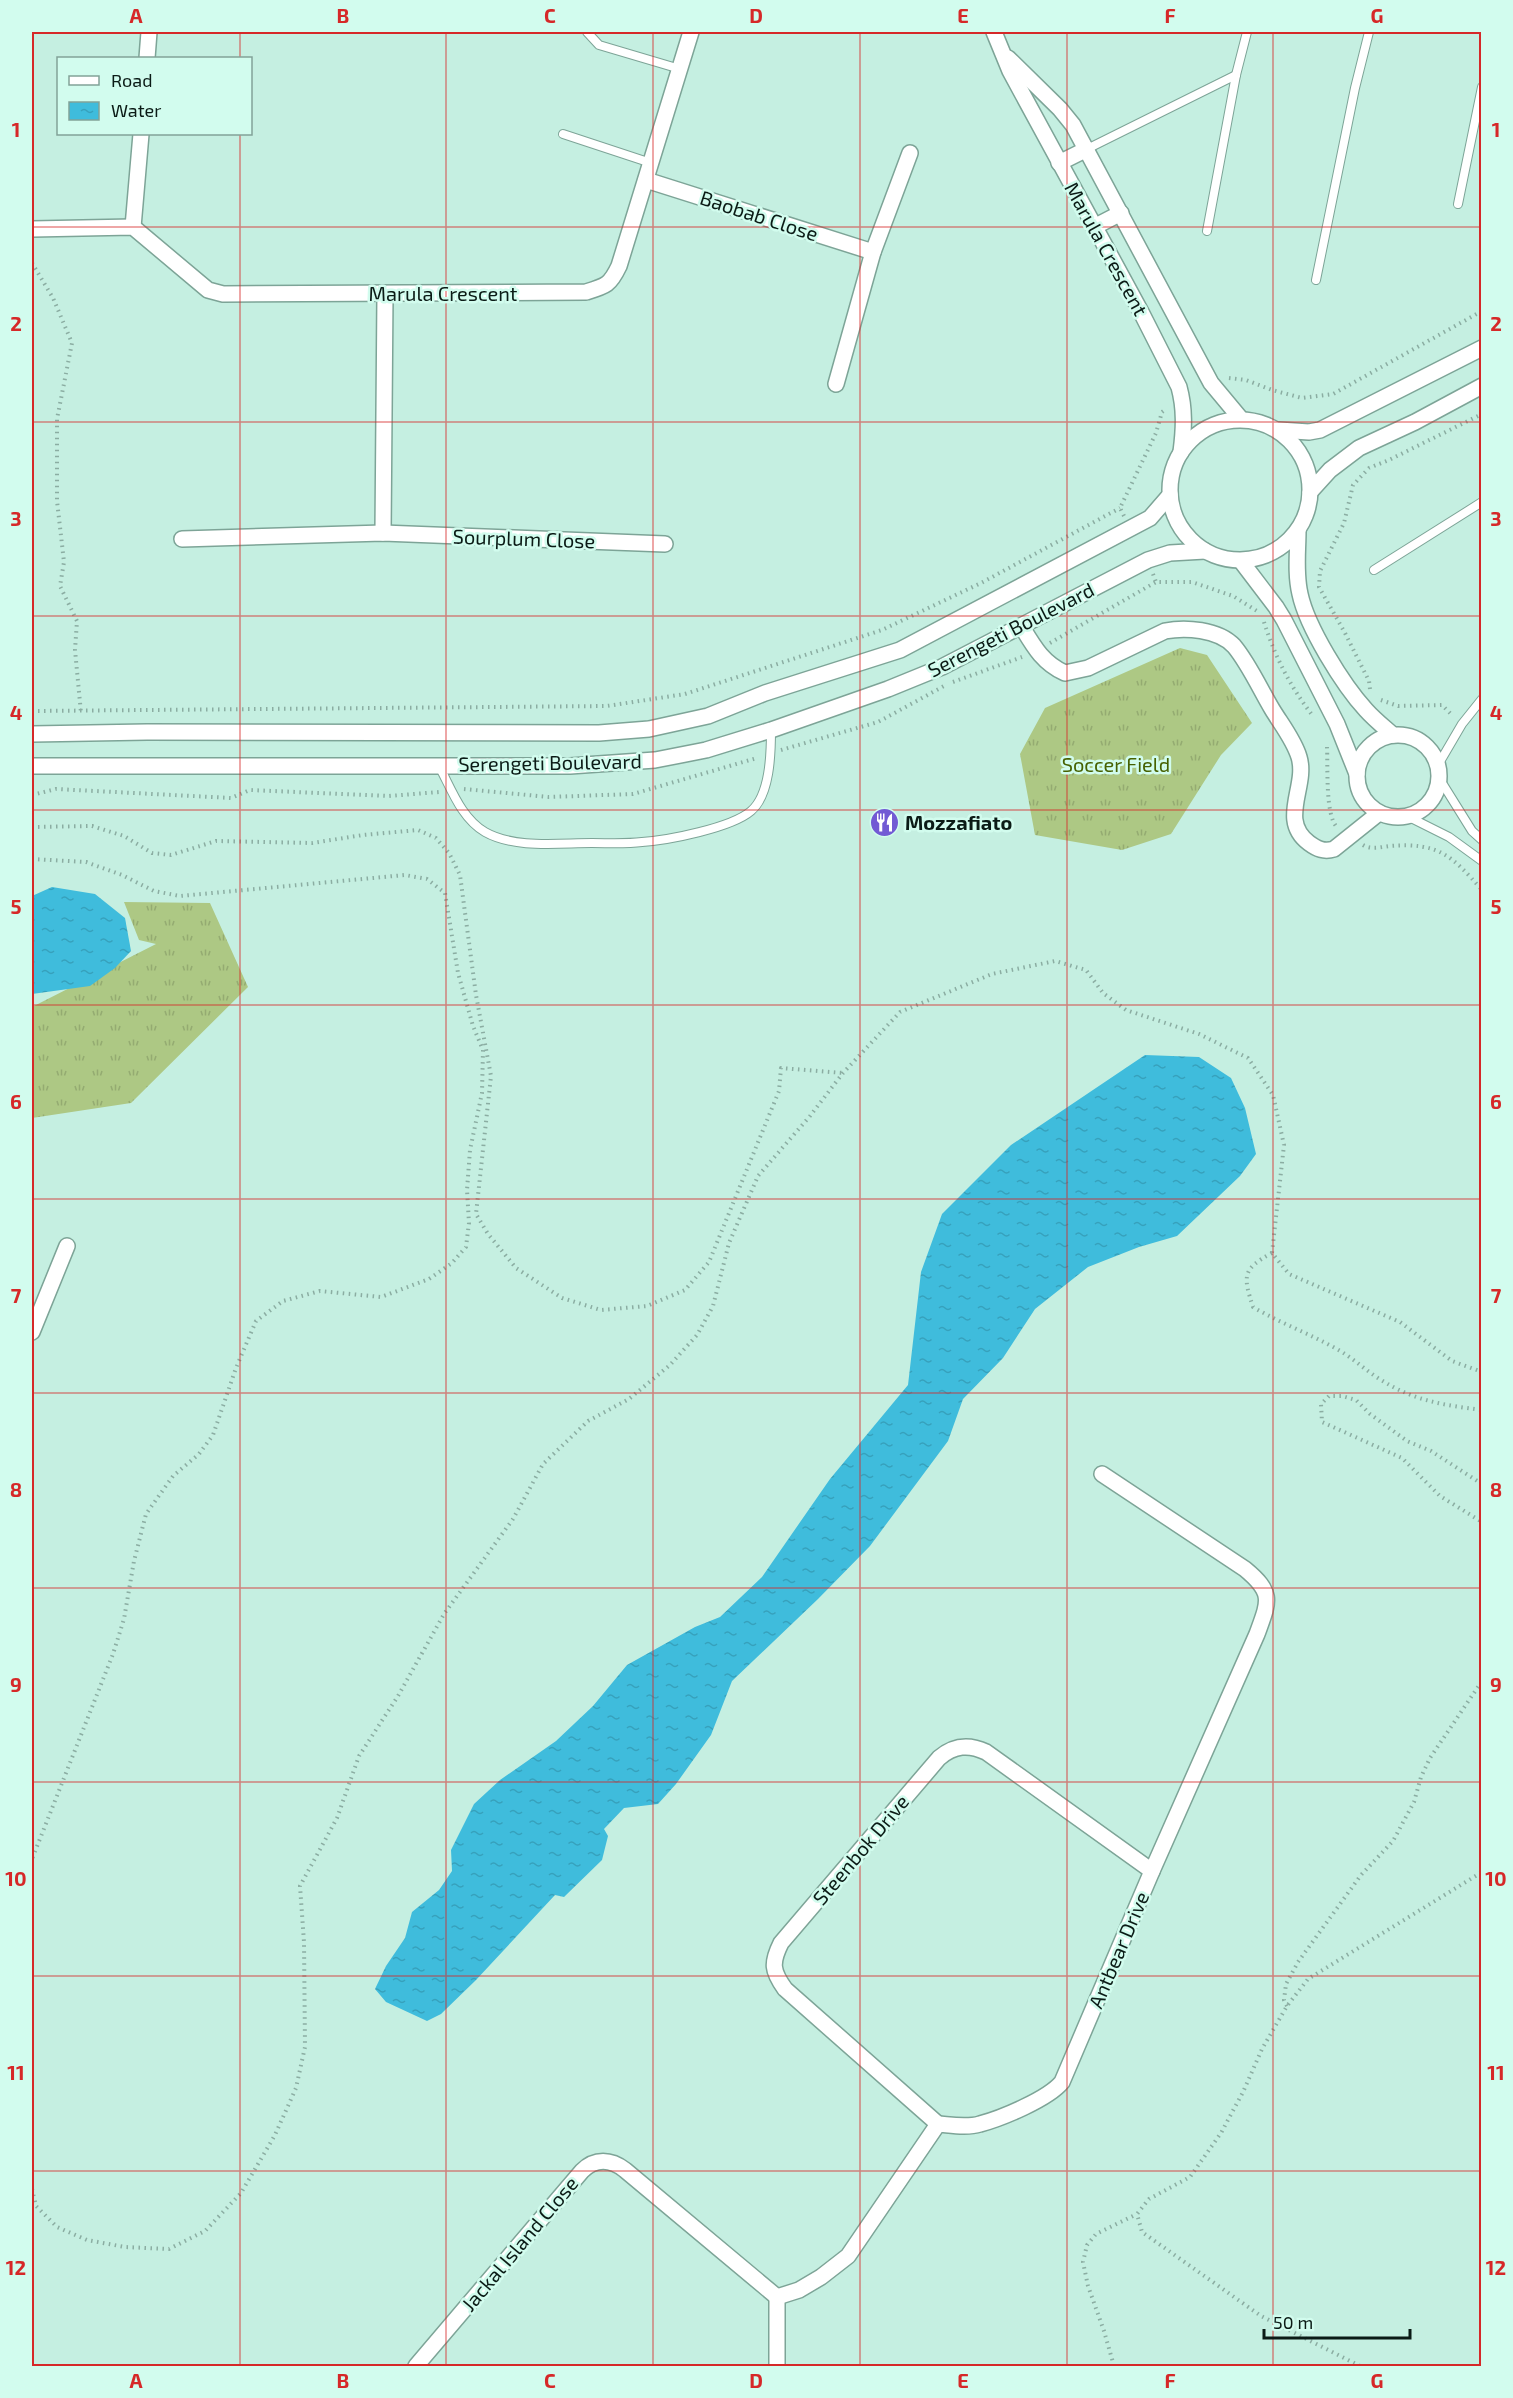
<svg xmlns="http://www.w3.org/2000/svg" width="1513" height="2398" viewBox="0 0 1513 2398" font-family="'Exo 2',sans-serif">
<defs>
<pattern id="grass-tufts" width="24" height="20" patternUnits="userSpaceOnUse" patternTransform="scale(1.5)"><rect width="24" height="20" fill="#adc884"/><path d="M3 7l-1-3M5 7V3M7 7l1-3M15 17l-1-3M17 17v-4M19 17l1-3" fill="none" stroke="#94ab71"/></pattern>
<pattern id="water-ripples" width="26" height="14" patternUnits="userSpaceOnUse" patternTransform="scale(1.5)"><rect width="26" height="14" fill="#3fbcdc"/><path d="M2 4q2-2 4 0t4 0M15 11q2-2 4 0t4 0" fill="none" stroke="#36a1bc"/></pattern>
</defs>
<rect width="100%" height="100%" fill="#c5efe1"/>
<g fill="url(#grass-tufts)">
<path d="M1180,648l27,7 45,68 -31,32 -50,79 -49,16 -87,-15 -15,-81 25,-46z"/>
<path d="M124,902l86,1 38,84 -117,116 -99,15v-111l124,-63 -17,-4z"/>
</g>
<g fill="url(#water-ripples)">
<path d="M52,887l43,7 30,24 6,33 -16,17 -25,18 -58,8v-98z"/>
<path d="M1145,1055l54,2 32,21 14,30 11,46 -16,22 -63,60 -38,11 -51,20 -53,42 -32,49 -40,41 -15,42 -78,105 -52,53 -86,82 -21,54 -35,49 -18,20 -34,4 -20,21 4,7 -6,24 -38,37 -9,-2 -79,85 -35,34 -14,7 -41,-19 -11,-13 11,-23 19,-28 7,-26 27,-22 13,-19 -1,-21 23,-46 26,-24 56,-39 37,-35 34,-41 68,-38 25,-10 42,-40 68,-98 78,-94 13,-113 21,-58 69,-69z"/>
</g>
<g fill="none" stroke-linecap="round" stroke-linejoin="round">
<defs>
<g id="service">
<path d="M587,32l12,13 81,24"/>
<path d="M563,134l88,29"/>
<path d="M1087,149l149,-74"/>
<path d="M1458,204l24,-117"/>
<path d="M1207,231l29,-156 11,-43"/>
<path d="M1316,280l39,-192 14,-56"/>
<path d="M1374,570l108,-68"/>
<path d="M1438,765l24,-41 20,-25"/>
<path d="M439,766c12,22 22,52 46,66 30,17 74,11 107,11 17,0 34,1 50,-1 27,-2 89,-14 109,-31 19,-16 20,-57 20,-81"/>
<path d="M1439,778l33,53 10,9"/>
<path d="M1407,816l42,21 33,24"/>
</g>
<g id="minor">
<path d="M994,32l16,39 131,241 38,75c6,22 5,42 2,65"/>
<path d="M147,58l2,-26"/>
<path d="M1008,58l52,51 13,16 138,258 30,36"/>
<path d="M1059,163l28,-14"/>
<path d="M646,180l227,72"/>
<path d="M133,227l8,-93"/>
<path d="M1094,227l27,-14"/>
<path d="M32,229l101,-2 75,63 15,4 363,-2c20,-6 24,-7 33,-26l72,-234"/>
<path d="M836,384l37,-132 37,-99"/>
<circle cx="1240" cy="490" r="70"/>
<path d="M1279,430l30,2 11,-2 162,-82"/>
<path d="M1310,492l20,-22 29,-22 56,-26 67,-36"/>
<path d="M1298,530c0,21 -3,43 2,64 7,33 43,91 66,116 8,9 18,17 27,25"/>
<path d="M383,533l2,-239"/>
<path d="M182,539l201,-6 282,11"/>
<path d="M1241,561l35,46 8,13 53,104 20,50"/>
<path d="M1022,627c12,20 21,36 43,46l23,-5 77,-37c20,-4 53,-2 69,15 15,18 26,43 38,63 9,15 22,31 27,48 9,29 -21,63 10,86 8,6 15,9 25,6l45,-36"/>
<path d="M32,734l115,-2 452,1 50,-4 59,-13 57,-23 135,-43 250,-132 20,-23"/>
<circle cx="1398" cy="776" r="41"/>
<path d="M32,766h538l85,-6 51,-10 65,-20 117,-41 54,-22 206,-107 22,-7 35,-2"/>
<path d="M32,1332l35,-86"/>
<path d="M938,2124l-153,-135c-13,-18 -14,-26 -4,-46l158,-185c15,-13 30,-14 47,-6l166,119"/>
<path d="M777,2297l22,-7 22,-13 27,-21 90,-132c13,1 29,4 42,0 22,-6 68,-25 82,-42l90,-211 105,-237c12,-33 17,-41 -12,-65l-143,-95"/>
<path d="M777,2297v69"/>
<path d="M416,2366l166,-195c13,-13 29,-12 43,-1l152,127"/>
</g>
</defs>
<use href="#service" stroke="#7da497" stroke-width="10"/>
<use href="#minor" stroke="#7da497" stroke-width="18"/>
<g stroke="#8bada2" stroke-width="4" stroke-dasharray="1.5 4.5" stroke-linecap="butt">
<path d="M32,263l21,35 19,45 -15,76v82l7,61 -4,24 17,35 -2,29 6,63"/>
<path d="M1229,378l17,2 26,10 30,8 31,-4 149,-83"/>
<path d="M1124,516l-4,-8 36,-75 6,-21 4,-3"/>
<path d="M1153,574l3,8h36l41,14 24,15"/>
<path d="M1264,622c11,35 27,66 49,94"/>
<path d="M1050,643l106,-61"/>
<path d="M953,682l69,-25"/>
<path d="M1370,689l-1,-8 -24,-48 -26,-46 1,-16 24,-48 9,-38 16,-17 20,-8 93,-46"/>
<path d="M1381,700l17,6 44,-1 10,10"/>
<path d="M32,711l575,-5 78,-12 197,-64 99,-47 139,-75"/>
<path d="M1327,747c1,17 -2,69 10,80"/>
<path d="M781,750l97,-28 66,-36"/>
<path d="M464,789l85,8 84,-3 124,-36"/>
<path d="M32,795l24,-6 175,9 19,-8 139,6 50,-4"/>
<path d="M32,827l60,-1 32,10 28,17 19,2 45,-14 96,2 51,-8 55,-5 18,8 13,15 11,22 16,120 15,81 -15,138 12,20 28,34 46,30 39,12 46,-4 38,-16 24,-28 70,-171 2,-23 62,5"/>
<path d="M1363,845c8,5 18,2 27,1 49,-4 62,10 92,44"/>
<path d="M32,859l54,3 36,13 32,16 26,5 225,-21 22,4 18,14 13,80 15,53 10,24 -1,43 -12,57 -3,40 2,33 -3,24 -14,16 -23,16 -48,18 -61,-6 -37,10 -27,20 -20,47 -23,67 -14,19 -26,22 -27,38 -12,47 -10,58 -11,35 -81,205"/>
<path d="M1272,1253c-30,16 -29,23 -19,54 27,16 55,26 82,41 17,9 30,22 46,32 34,21 62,25 101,30"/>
<path d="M1482,1484l-51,-33 -24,-10 -37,-27 -14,-14 -14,-4h-13l-8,8 1,18 80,36 38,38 42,26"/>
<path d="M1287,2006l-3,-6 2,-16 12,-22 63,-87 32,-34 21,-39 7,-25 9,-19 52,-77"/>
<path d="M32,2189l4,17 21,21 30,13 38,7 44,2 36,-18 36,-38 34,-58 21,-47 9,-41 -1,-105 -4,-56 37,-68 22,-62 39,-60 46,-82 69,-95 30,-55 45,-43 41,-22 41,-34 27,-30 16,-29 16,-63 29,-67 52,-60 33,-43 57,-61 92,-38 63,-13 31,9 17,23 23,17 73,24 49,24 25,37 11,50 -12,108 17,21 111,48 52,39 30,11"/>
<path d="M1114,2366l-10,-35 -16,-45 -5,-24 4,-17 9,-11 41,-20"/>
<path d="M1360,2366l-99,-50 -119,-84 -5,-18 12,-15 41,-22 31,-44 22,-41 19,-43 25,-43 21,-27 174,-107"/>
</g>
<use href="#service" stroke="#fff" stroke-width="8"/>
<use href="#minor" stroke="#fff" stroke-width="15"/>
</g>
<path fill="none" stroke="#d62828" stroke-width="1.5" stroke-opacity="0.55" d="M240,32v26M446,32v2334M653,32v2334M860,32v2334M1067,32v2334M1273,32v2334M240,134v2232M32,227h1450M32,422h1450M32,616h1450M32,810h1450M32,1005h1450M32,1199h1450M32,1393h1450M32,1588h1450M32,1782h1450M32,1976h1450M32,2171h1450"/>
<defs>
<symbol id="restaurant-disc" viewBox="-11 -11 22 22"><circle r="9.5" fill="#725ad4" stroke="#d2fcee"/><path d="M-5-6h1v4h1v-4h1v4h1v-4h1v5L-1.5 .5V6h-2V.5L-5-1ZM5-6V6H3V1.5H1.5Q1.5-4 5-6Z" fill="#fff"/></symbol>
</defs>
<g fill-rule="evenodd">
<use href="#restaurant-disc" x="868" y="806" width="33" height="33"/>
</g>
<g text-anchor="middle" stroke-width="5" stroke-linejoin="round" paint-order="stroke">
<g font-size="20" fill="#0b1b16" stroke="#d2fcee">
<text transform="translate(759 216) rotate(18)" y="7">Baobab Close</text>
<text transform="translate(1106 249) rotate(61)" y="7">Marula Crescent</text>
<text x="443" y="301">Marula Crescent</text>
<text transform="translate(524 539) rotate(2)" y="7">Sourplum Close</text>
<text transform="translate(1011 630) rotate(-27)" y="7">Serengeti Boulevard</text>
<text transform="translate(550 763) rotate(-1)" y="7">Serengeti Boulevard</text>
<text transform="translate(861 1850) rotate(-50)" y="7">Steenbok Drive</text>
<text transform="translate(1119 1950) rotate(-67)" y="7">Antbear Drive</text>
<text transform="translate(520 2244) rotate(-50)" y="7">Jackal Island Close</text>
</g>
<g font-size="20" fill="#466100" stroke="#d2fcee">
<text x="1116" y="772">Soccer Field</text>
</g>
<g font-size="20" font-weight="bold" fill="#0b1b16" stroke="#d2fcee" text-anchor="start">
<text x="905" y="830">Mozzafiato</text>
</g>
</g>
<rect width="1513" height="2398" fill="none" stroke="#d2fcee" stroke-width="66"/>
<rect x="57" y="57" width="195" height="78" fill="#d2fcee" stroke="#82a298" stroke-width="1.5"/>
<rect x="69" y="76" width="30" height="9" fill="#ffffff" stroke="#82a298" stroke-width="1.5"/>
<text x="111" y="87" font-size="18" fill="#0b1b16">Road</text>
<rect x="69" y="102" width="30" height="18" fill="url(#water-ripples)" stroke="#82a298" stroke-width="1.5"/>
<text x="111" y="117" font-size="18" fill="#0b1b16">Water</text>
<path d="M1264 2329v9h146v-9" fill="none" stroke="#0b1b16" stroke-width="3"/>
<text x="1273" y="2329" font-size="18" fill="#0b1b16" stroke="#d2fcee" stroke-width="4.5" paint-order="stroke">50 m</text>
<rect x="33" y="33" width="1447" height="2332" fill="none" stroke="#d62828" stroke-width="2"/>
<g font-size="20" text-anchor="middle" font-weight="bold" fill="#d62828">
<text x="136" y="23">A</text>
<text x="343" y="23">B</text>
<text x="550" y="23">C</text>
<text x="756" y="23">D</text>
<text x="963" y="23">E</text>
<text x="1170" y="23">F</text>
<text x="1377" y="23">G</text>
<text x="16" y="137">1</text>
<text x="1496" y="137">1</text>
<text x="16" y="331">2</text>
<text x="1496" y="331">2</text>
<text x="16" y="526">3</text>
<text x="1496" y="526">3</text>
<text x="16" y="720">4</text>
<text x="1496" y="720">4</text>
<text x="16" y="914">5</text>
<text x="1496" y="914">5</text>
<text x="16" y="1109">6</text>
<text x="1496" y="1109">6</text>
<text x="16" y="1303">7</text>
<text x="1496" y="1303">7</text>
<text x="16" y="1497">8</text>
<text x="1496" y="1497">8</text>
<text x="16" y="1692">9</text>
<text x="1496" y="1692">9</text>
<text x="16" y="1886">10</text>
<text x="1496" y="1886">10</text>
<text x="16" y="2080">11</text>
<text x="1496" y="2080">11</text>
<text x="16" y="2275">12</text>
<text x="1496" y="2275">12</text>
<text x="136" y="2388">A</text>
<text x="343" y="2388">B</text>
<text x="550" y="2388">C</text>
<text x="756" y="2388">D</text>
<text x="963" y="2388">E</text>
<text x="1170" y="2388">F</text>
<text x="1377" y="2388">G</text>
</g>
</svg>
